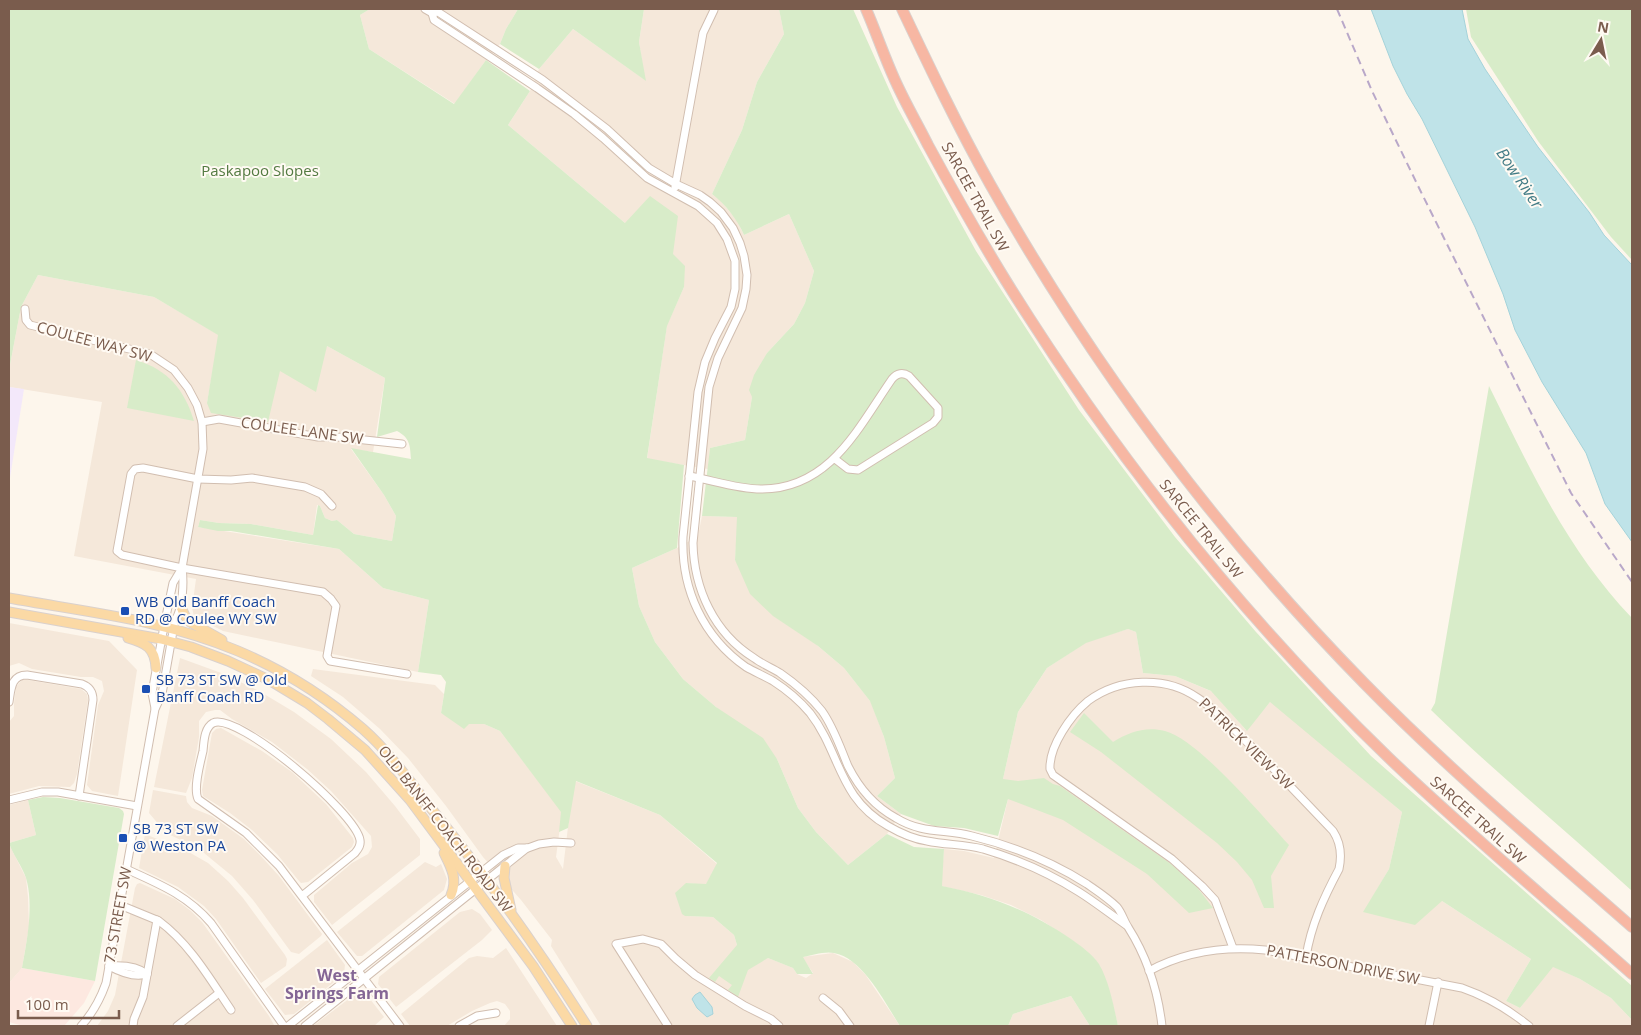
<svg xmlns="http://www.w3.org/2000/svg" width="1641" height="1035" viewBox="0 0 1641 1035" font-family="'Open Sans',sans-serif">
<rect width="100%" height="100%" fill="#fdf6ec"/>
<g fill="#f5e8da">
<path d="M370,9h148l-12,20 -6,15 -14,16 -31,44 -86,-55 -9,-34z"/>
<path d="M644,9h135l5,25 -27,48 -15,48 -30,64 8,6 16,19 8,16 45,-21 25,57 -9,32 -11,21 -27,29 -15,44 -7,43 -35,8 -2,21 -61,-10 20,-134 17,-38 -59,-64 -117,-98 22,-34 9,-22 34,-40 72,51 -6,-38z"/>
<path d="M38,275l116,22 65,38 -12,68 73,-32 47,-25 58,32 -12,74 -22,-3 33,46 12,21 -4,25 -38,-7 -17,-14 -5,1 -7,-3 -5,-12 -3,-1 -4,30 -62,-11 -32,-1 -19,-3 -2,7 141,22 44,39 46,12 -11,72 -195,-41 -29,-15 -2,-8 4,-29 -122,-23 28,-154 -93,-15v-17l12,-63z"/>
<path d="M702,516l36,1 -3,43 83,86 26,22 27,34 13,35 11,41 -18,18 24,18 -14,20 -39,31 -32,-33 -18,-24 -21,-49 -94,-80 -28,-37 -16,-36 -7,-38 45,-20 21,-12z"/>
<path d="M9,623l100,18 28,29 -19,126 -26,-5 -5,-6 11,-80 6,-14 -2,-10 -9,-4h-12l-49,-8 -13,-6 -10,3z"/>
<path d="M1128,629l8,3 7,41 32,3 38,16 33,38 24,-28 6,3 126,107 -13,57 -25,43 78,-11 89,58 -25,42 14,7 32,-42 28,13 31,19 21,22v6h-514l-7,-29 -11,-31 -6,-8 -18,-15 -35,-23 -30,-15 -30,-10 -40,-9 3,-37 20,2 30,7 14,-59 -5,-20 15,-67 29,-44 41,-27z"/>
<path d="M180,658l44,16 35,17 35,21 37,27 35,33 29,34 25,33v16l-88,70 -18,-23v-7l38,-32 16,-9 4,-7 -1,-11 -40,-45 -24,-22 -35,-27 -40,-23 -12,-9h-5l-9,2 -7,9v16l-7,41 -6,15 -32,-6z"/>
<path d="M313,669l122,16 9,9 -3,19 28,11h15l16,7 62,81 -6,45 7,12 7,-59 5,-29 85,34 57,49 -11,21 -20,-2 -1,33 28,1 21,18 9,31 25,-8 25,10 4,6 9,4 7,-5 -11,-16 31,-4 20,9 12,12 35,52h-299l-50,-80 1,-6 -31,-40 -38,-43 -37,-51 -38,-48 -28,-29 -37,-32 -32,-21z"/>
<path d="M22,680h6l53,9 6,5 1,6 -11,74 -3,9 -4,4 -31,-1 -30,8v-72l5,-6v-13l2,-16z"/>
<path d="M221,728l41,23 30,21 34,32 27,34 1,4 -2,5 -44,35 -7,1 -2,-2 -22,-27 -25,-24 -22,-17 -27,-17 -1,-6 10,-57 4,-4z"/>
<path d="M153,790l33,6 1,6 5,6 20,8 32,23 16,16 19,21 43,58 -1,2 -22,18 -8,-2 -38,-52 -21,-24 -28,-23 -17,-10 -21,-10 -17,-20z"/>
<path d="M28,800l8,35 -27,8v-38z"/>
<path d="M145,834l42,17 21,12 20,18 15,17 42,57 2,4 -1,7 -25,17 -45,-64 -12,-13 -26,-19 -39,-19z"/>
<path d="M10,846l16,32 2,19 1,30 -7,41 -13,15v-135z"/>
<path d="M425,862l11,5 5,-3 6,15 -3,11 -82,66h-5l-20,-24z"/>
<path d="M140,883l35,16 16,12 11,11 67,94 5,9 -177,1 11,-15 7,-16 20,-107 2,-4z"/>
<path d="M472,909l8,5 12,16 -10,10 -86,67 -18,-23 1,-7 81,-65z"/>
<path d="M327,940l18,25 -1,9 -50,40 -9,1 -20,-26z"/>
<path d="M506,948l51,78h-53l6,-7v-8l-5,-7 -8,-3 -7,2 -18,8 -25,15h-37l-9,-12 68,-56 8,-2 16,2z"/>
<path d="M358,992l8,2 18,23 -10,9h-61z"/>
<path d="M1071,996l19,30h-82l5,-12z"/>
</g>
<path fill="#fde8e0" d="M22,968l73,13 -11,22 -20,23h-41l-14,-4v-39z"/>
<path fill="#f3e8fa" d="M9,387l15,2 -15,95z"/>
<g fill="#d8ecc9">
<path d="M9,9h361l-10,6 9,34 85,55 32,-44 44,31 -22,34 117,98 25,-27 28,20 -5,38 12,12 -1,21 -17,39 -20,132 37,7 -7,83 -45,20 7,38 16,36 28,37 33,28 47,31 14,21 21,49 18,24 32,33 39,-31 27,13 30,2 -2,37c50,10 86,24 129,53 10,7 21,15 28,25 10,17 15,43 19,62h-28l-19,-30 -58,18 -5,12h-108c-15,-23 -37,-68 -66,-73 -9,-2 -22,2 -31,4l10,17h-16l-4,-6 -25,-10 -20,12 -10,27 -10,-7 4,-5 -13,-9 -4,6 -6,-4 28,-33 -3,-10 -21,-18 -28,-1 -3,-2 -7,-21 11,-10 20,1 11,-21 -57,-48 -84,-34 -8,47 -9,4 2,-20 -61,-81 -16,-7h-15l-5,5 -23,-16 5,-31 -5,-7 -23,-3 11,-72 -46,-12 -44,-39 -108,-18h-13l-20,-4 2,-7 19,3 32,1 62,11 5,-30 2,1 5,12 7,3 5,-1 17,14 38,7 4,-25 -12,-21 -33,-47 60,11c-1,-14 -1,-21 -14,-28l-20,6 8,-59 -58,-32 -11,46 -36,-21 -12,51 -57,-9 -4,-10 11,-68 -64,-38 -116,-22 -17,32 -12,63z"/>
<path d="M518,9h126l-5,33 7,39 -73,-52 -34,40 -39,-25 6,-15z"/>
<path d="M779,9h74l44,98 79,144 103,159 96,127 81,95 115,124 261,230v34l-21,-22 -31,-19 -27,-12 -33,41 -14,-7 25,-42 -89,-58 -27,24 -52,-13 26,-43 13,-57 -132,-110 -23,29 -36,-40 -36,-15 -32,-3 -7,-41 -8,-3 -42,14 -39,25 -29,44 -15,67 15,2 26,-3 9,6 7,2 111,78 25,22 17,22 -24,5 -42,-39 -84,-54 -55,-21 -10,37 -34,-8 -30,-2 -33,-12 -24,-18 18,-18 -11,-41 -14,-36 -26,-33 -26,-22 -45,-30 -23,-22 -15,-34 2,-43 -35,-1 8,-68 35,-8 7,-43 -3,-7 5,-15 13,-22 27,-29 11,-21 9,-32 -25,-57 -45,21c-7,-16 -18,-30 -32,-41l30,-64 15,-48 27,-48z"/>
<path d="M1466,9h166v251l-21,-23 -73,-96 -67,-104z"/>
<path d="M136,360c32,10 48,29 58,61l-67,-13z"/>
<path d="M1489,386c41,83 78,164 143,232v273c-67,-61 -136,-118 -201,-181l4,-7z"/>
<path d="M1084,713l29,29c16,-10 33,-16 52,-11 34,9 98,86 124,114l-18,31 3,32h-10l-12,-28 -15,-18 -20,-19 -116,-91 -31,-20z"/>
<path d="M43,797l17,1 59,10 4,3 1,3 -29,167 -73,-13c5,-27 12,-63 4,-90 -4,-12 -13,-23 -17,-35l27,-8 -8,-35z"/>
</g>
<g fill="#bfe3e8" stroke="#a5d3da">
<path d="M1371,9h91l6,30 17,30 53,78 51,65 15,23 28,30v277l-27,-38 -19,-51 -44,-71 -27,-52 -12,-36 -28,-67 -53,-108 -15,-25 -14,-28z"/>
<path d="M700,992l12,15 1,7 -6,3 -10,-9 -5,-9 3,-4z"/>
</g>
<g fill="none" stroke-linecap="round" stroke-linejoin="round">
<defs>
<g id="minor">
<path d="M425,9l7,4 6,-1 105,68 64,49 42,39 27,16 24,11 10,7 11,10 12,16 7,15 4,13 3,19 -1,14 -4,19 -24,50 -9,29 -16,156c1,46 21,90 61,115 8,6 18,10 26,15 16,11 30,23 42,38 12,17 18,36 26,55 11,22 26,40 48,52 26,16 49,11 76,18 41,10 79,25 115,48 10,7 21,14 30,23 5,6 7,14 11,20 19,30 30,64 34,99"/>
<path d="M432,13l2,7 103,68 37,26 29,24 44,40 51,28 19,17 10,16 8,22v28l-4,18 -16,31 -10,24 -7,30 -15,145c-2,52 20,100 63,130 9,5 18,9 27,14 14,9 26,19 37,32 31,40 28,85 78,113 12,7 25,13 39,15 19,4 37,3 56,8 34,10 66,24 96,43 16,10 31,22 47,33"/>
<path d="M675,187l28,-154 11,-23"/>
<path d="M25,309l1,11 4,5 120,29 24,16 14,18 9,17 5,17 1,27 -21,119c2,14 1,41 -7,52l-13,74 -7,15 -49,274c-6,17 -13,30 -25,43"/>
<path d="M202,422l17,-3 99,18h19l65,7"/>
<path d="M689,476c23,4 48,13 72,13 69,0 97,-61 131,-110 5,-6 11,-7 17,-3l29,32v9l-5,6 -75,47 -10,-1 -13,-10"/>
<path d="M332,506l-11,-12 -16,-7 -53,-9 -21,2 -33,-1 -55,-11 -8,1 -4,5 -14,77 5,4 60,13 141,24 8,7 5,7 -9,50 3,5 77,13"/>
<path d="M9,702c2,-13 2,-27 18,-27l55,9c8,3 11,8 11,16l-14,96"/>
<path d="M155,708l-3,-15 12,-67 9,-43 9,-15"/>
<path d="M9,800l33,-8h16l79,14"/>
<path d="M126,869c33,15 61,26 85,54l73,103"/>
<path d="M302,896l53,-43c3,-4 6,-7 5,-13 -4,-27 -123,-129 -147,-117 -9,5 -9,19 -10,28 -3,13 -10,37 -5,48l48,34 33,33 121,160"/>
<path d="M120,905l39,16c31,23 51,58 72,89"/>
<path d="M1233,948l-18,-48 -13,-14 -30,-27 -119,-84 -3,-6c-1,-23 21,-54 38,-68 31,-23 77,-26 110,-3 21,14 38,34 56,51 27,27 53,55 79,82 8,12 9,24 6,38 -15,28 -28,56 -33,88"/>
<path d="M109,966c13,-1 28,0 38,8"/>
<path d="M109,966c11,6 26,12 38,8"/>
<path d="M1149,971c37,-20 75,-25 116,-21l197,38c26,9 46,21 67,38"/>
<path d="M823,998l16,13 11,15"/>
<path d="M133,1026l1,-7 9,-22 14,-77"/>
<path d="M177,1026l42,-33"/>
<path d="M288,1026l215,-171 15,-7h10l11,-4 15,-2 17,1"/>
<path d="M305,1026l222,-178"/>
<path d="M459,1026l18,-10 19,-3"/>
<path d="M668,1026l-52,-82 27,-5 18,5 15,15 19,16 50,31 26,13 8,7"/>
<path d="M1429,1026l9,-44"/>
</g>
<g id="major">
<path d="M9,598c77,14 157,22 229,53 45,19 88,46 125,78 26,23 46,51 67,78 57,70 109,143 157,219"/>
<path d="M180,605l5,11 5,6 32,18"/>
<path d="M9,612l152,27 30,8 37,14 41,19 38,23 21,16 37,31 45,50 123,166 39,60"/>
<path d="M128,638c18,5 27,10 28,30"/>
<path d="M444,853c7,14 14,26 7,42"/>
<path d="M505,866l-1,12 7,32"/>
</g>
<g id="highway">
<path d="M866,9c10,23 18,47 28,69 10,23 23,45 34,67 25,46 51,92 78,136 108,174 236,335 383,477 78,75 162,144 243,216"/>
<path d="M902,9c28,59 56,118 88,175 102,181 228,350 374,499 84,86 177,164 268,244"/>
</g>
</defs>
<use href="#minor" stroke="#d1beb0" stroke-width="9"/>
<use href="#major" stroke="#dad1cd" stroke-width="11"/>
<use href="#highway" stroke="#dad1cd" stroke-width="12"/>
<use href="#minor" stroke="#fff" stroke-width="7"/>
<use href="#major" stroke="#fbd9a5" stroke-width="9"/>
<use href="#highway" stroke="#f7b7a3" stroke-width="10"/>
<path stroke="#b9a8c9" stroke-width="2" stroke-dasharray="8 5" stroke-linecap="butt" d="M1337,9l35,82 49,101 150,301 61,89"/>
</g>
<g fill="#1a4fb4" stroke="#fffaf3" stroke-width="2">
<rect x="120" y="606" width="10" height="10" rx="2.5"/>
<rect x="141" y="684" width="10" height="10" rx="2.5"/>
<rect x="118" y="833" width="10" height="10" rx="2.5"/>
</g>
<g text-anchor="middle" stroke-width="4" stroke-linejoin="round" paint-order="stroke">
<g font-size="15" fill="#537a41" stroke="#fffaf3">
<text x="260" y="176">Paskapoo Slopes</text>
</g>
<g font-size="15" fill="#7a5c4d" stroke="#fffaf3">
<text transform="translate(975 197) rotate(61)" y="5">SARCEE TRAIL SW</text>
<text transform="translate(94 342) rotate(15)" y="5">COULEE WAY SW</text>
<text transform="translate(302 431) rotate(8)" y="5">COULEE LANE SW</text>
<text transform="translate(1201 529) rotate(51)" y="5">SARCEE TRAIL SW</text>
<text transform="translate(1246 744) rotate(44)" y="5">PATRICK VIEW SW</text>
<text transform="translate(1478 820) rotate(42)" y="5">SARCEE TRAIL SW</text>
<text transform="translate(445 829) rotate(52)" y="5">OLD BANFF COACH ROAD SW</text>
<text transform="translate(118 915) rotate(-80)" y="5">73 STREET SW</text>
<text transform="translate(1343 965) rotate(11)" y="5">PATTERSON DRIVE SW</text>
</g>
<g font-size="15" fill="#164399" stroke="#fffaf3" text-anchor="start">
<text x="135" y="607">WB Old Banff Coach<tspan x="135" dy="17">RD @ Coulee WY SW</tspan></text>
<text x="156" y="685">SB 73 ST SW @ Old<tspan x="156" dy="17">Banff Coach RD</tspan></text>
<text x="133" y="834">SB 73 ST SW<tspan x="133" dy="17">@ Weston PA</tspan></text>
</g>
<g font-size="16" font-style="italic" fill="#437c86" stroke="#fffaf3">
<text transform="translate(1520 178) rotate(56)" y="6">Bow River</text>
</g>
<g font-size="16" font-weight="bold" fill="#846695" stroke="#fffaf3">
<text x="337" y="981">West<tspan x="337" dy="18">Springs Farm</tspan></text>
</g>
</g>
<rect width="1641" height="1035" fill="none" stroke="#7a5c4d" stroke-width="20"/>
<g transform="translate(1601 40) rotate(10)" stroke="#fffaf3" stroke-width="4" paint-order="stroke">
<path d="M0-4L9 19L0 12L-9 19Z" fill="#7a5c4d"/>
<text y="-8" font-size="14" font-weight="bold" text-anchor="middle" fill="#7a5c4d">N</text>
</g>
<path d="M18 1010v8h101v-8" fill="none" stroke="#7a5c4d" stroke-width="2.5"/>
<text x="25" y="1010" font-size="15" fill="#7a5c4d" stroke="#fffaf3" stroke-width="4" paint-order="stroke">100 m</text>
</svg>
